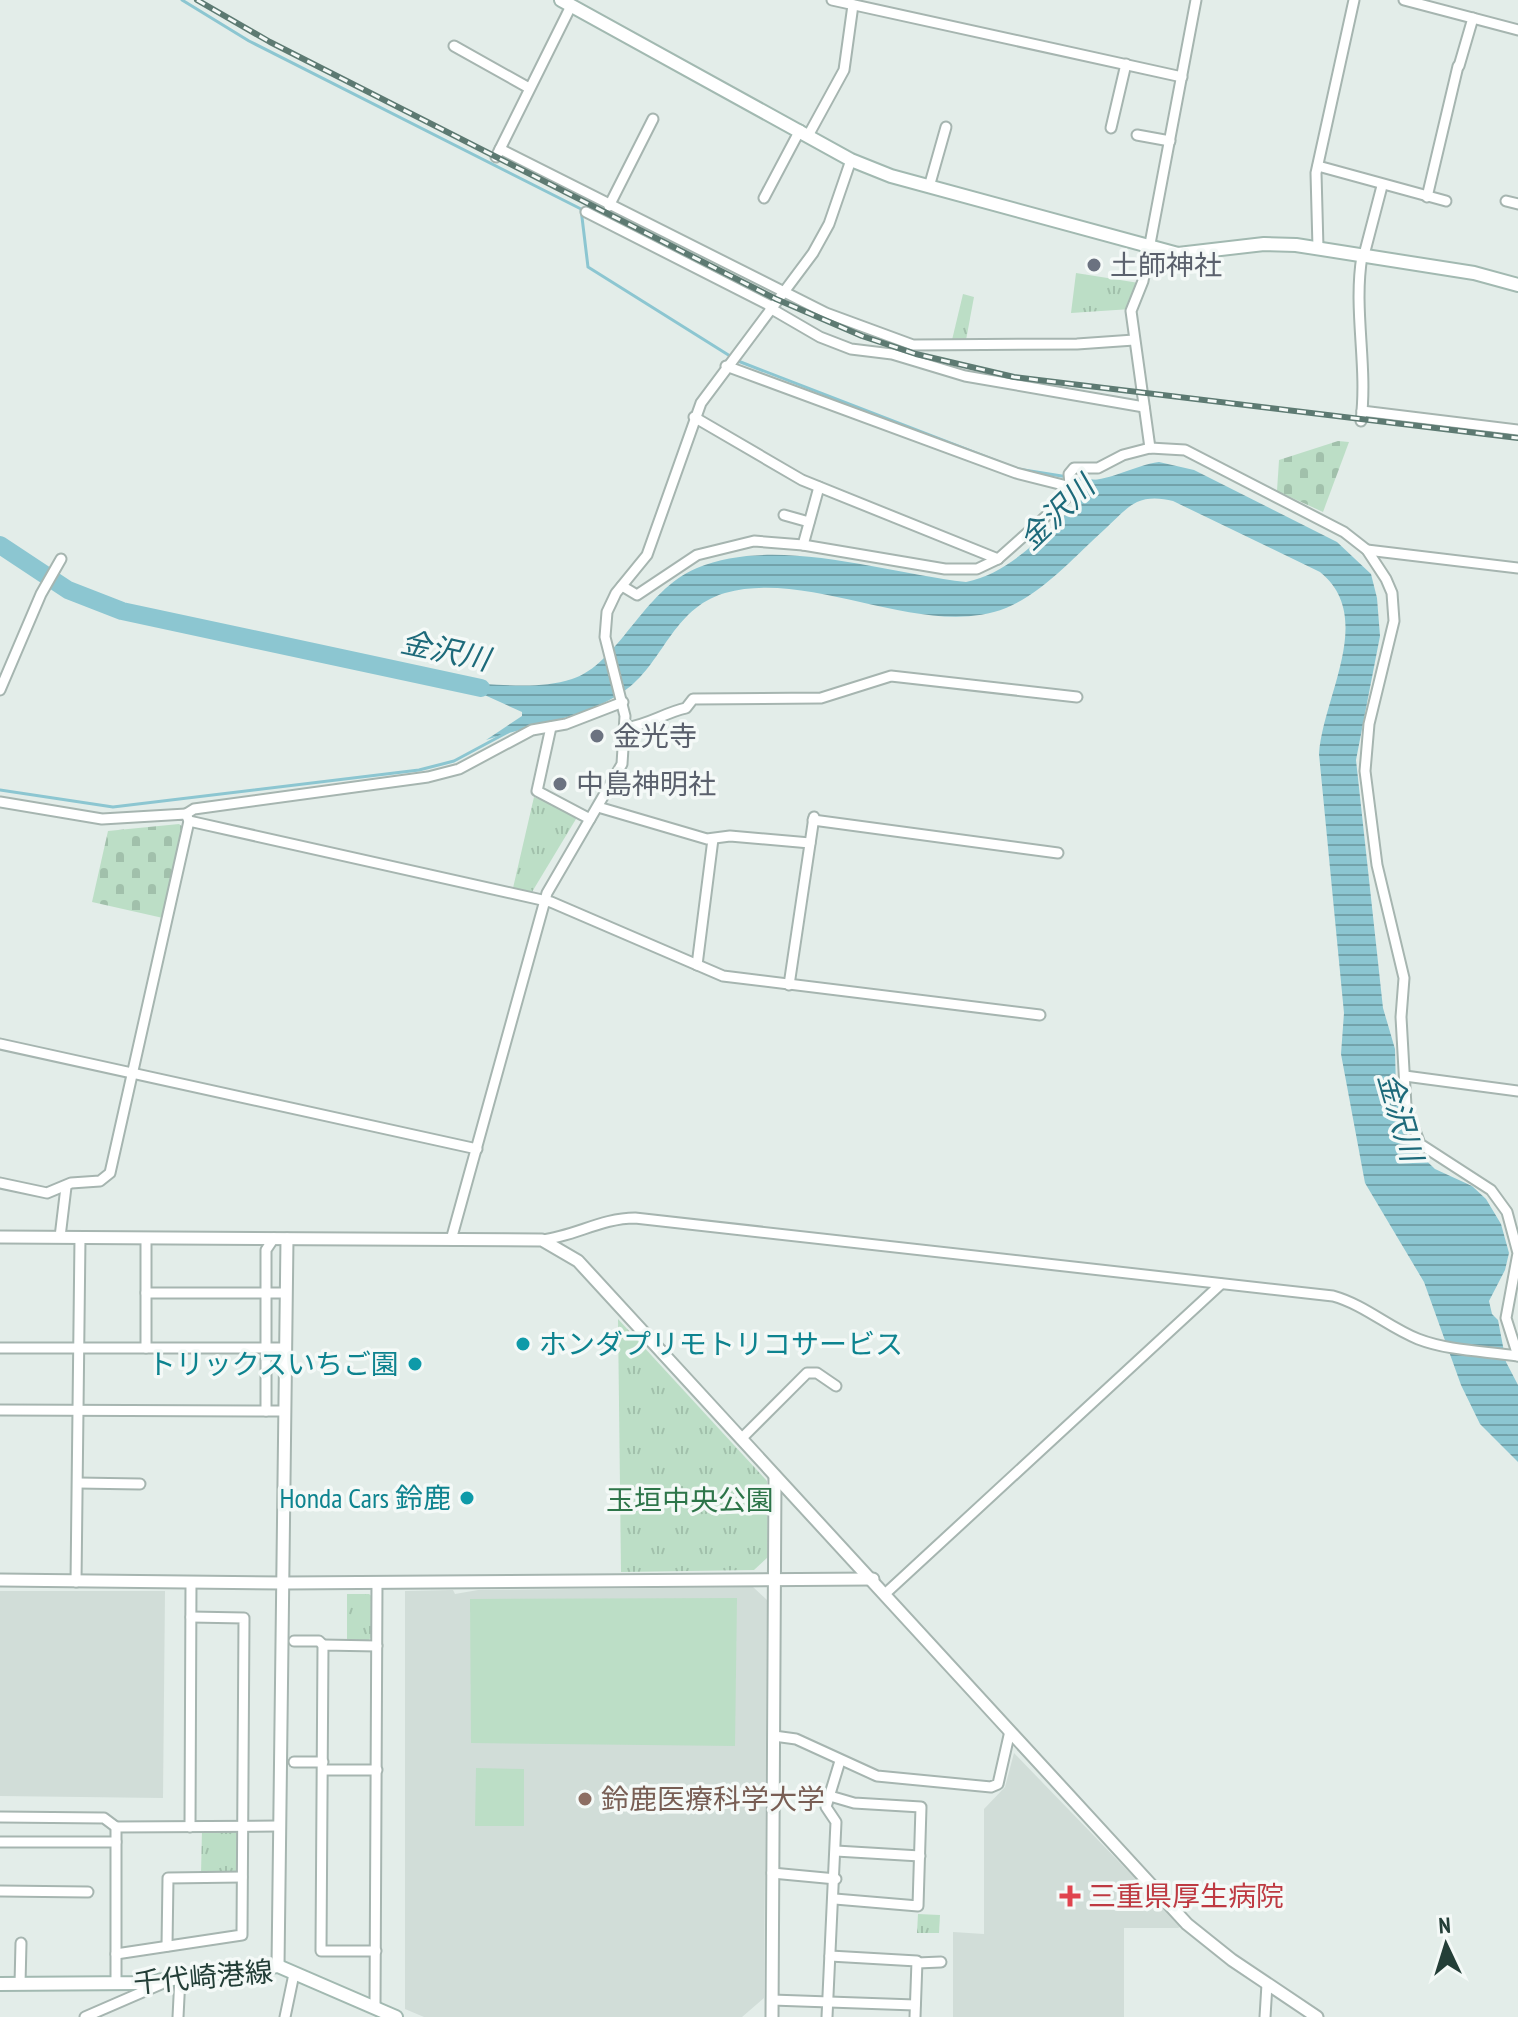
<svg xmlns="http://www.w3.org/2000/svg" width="1518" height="2017" viewBox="0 0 1518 2017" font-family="'PT Sans Narrow','Noto Sans JP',sans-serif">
<defs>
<pattern id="grass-tufts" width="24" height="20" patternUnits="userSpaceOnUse" patternTransform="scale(2)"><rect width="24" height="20" fill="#bcdec6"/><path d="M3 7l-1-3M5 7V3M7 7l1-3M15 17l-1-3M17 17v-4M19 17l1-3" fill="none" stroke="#a1c0ab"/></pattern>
<pattern id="cemetery-stones" width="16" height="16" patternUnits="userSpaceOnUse" patternTransform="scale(2)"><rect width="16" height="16" fill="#bcdec6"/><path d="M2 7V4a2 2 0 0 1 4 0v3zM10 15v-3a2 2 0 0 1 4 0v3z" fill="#a1c0ab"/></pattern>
<pattern id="water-rules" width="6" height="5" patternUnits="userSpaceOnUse" patternTransform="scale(2)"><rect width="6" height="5" fill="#8cc6d1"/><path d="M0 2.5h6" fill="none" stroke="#72a2aa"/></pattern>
</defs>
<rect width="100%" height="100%" fill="#e3ede9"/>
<g fill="#d1ddd8">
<path d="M753,1587l14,13 -3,398 -22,19h-318l-19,-8v-418l48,-1 2,4 23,-4z"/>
<path d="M0,1591h165l-2,207 -163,-2z"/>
<path d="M1014,1753l112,116 61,55 -9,4h-54v89h-171v-85l31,2v-125l21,-22z"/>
</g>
<g fill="url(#grass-tufts)">
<path d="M1076,273l63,10 -8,26 -60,4z"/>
<path d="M963,294l11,3 -8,43h-14z"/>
<path d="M534,797l45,17 -47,78 -19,-4z"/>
<path d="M618,1319l149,162 1,76 -14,13 -133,2z"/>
<path d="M347,1594h22l4,3 -1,39 -4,5h-21z"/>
<path d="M202,1830l32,1 5,4v34l-4,4 -34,1z"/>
<path d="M918,1914l22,1 -1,18h-22z"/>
</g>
<g fill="url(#cemetery-stones)">
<path d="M1338,441l11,1 -26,70 -46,-21 2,-31z"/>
<path d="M179,824l5,4 -21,90 -71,-16 16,-71z"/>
</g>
<g fill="#bcdec6">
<path d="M737,1598l-2,148 -264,-3 -1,-144z"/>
<path d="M476,1768l48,1v57h-49z"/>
</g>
<path fill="url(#water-rules)" d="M1159,462l35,8 143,72 34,32 6,24 3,38 -24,124 27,248 12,41 1,43 14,53 25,24 37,17 14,13 15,25 8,29 -4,17 -16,31 3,13 6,6 8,42 12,23v77l-38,-38 -19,-39 -37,-103 -59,-99 -24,-129 3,-41 -25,-259c4,-58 57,-137 1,-182l-147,-71c-12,-3 -25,-4 -36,1 -12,6 -22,18 -32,27 -30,27 -62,64 -99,79 -83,33 -194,-40 -281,-15 -54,16 -61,71 -102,99 -39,26 -93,33 -137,48l36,-24v-4l-64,-29c38,0 77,8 114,-4 46,-14 71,-89 125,-111 79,-33 186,5 269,14 47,-10 79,-50 114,-81l7,-8 -2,-13c23,2 47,-14 74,-18z"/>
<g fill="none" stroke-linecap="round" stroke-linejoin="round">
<g stroke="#8cc6d1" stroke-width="3">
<path d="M182,0l67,41 332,168 7,58 150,94 280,108 81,13"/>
<path d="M0,790l113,17 306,-37 35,-9 54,-29"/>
</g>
<path stroke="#8cc6d1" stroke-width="18" d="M0,545l68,45 54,21 359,77"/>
<defs>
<g id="minor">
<path d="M832,0l350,77"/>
<path d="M1404,0l114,30"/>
<path d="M454,46l75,42"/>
<path d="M1459,66l14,-48"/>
<path d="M1111,128l15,-64"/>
<path d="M809,134l35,-64 9,-65"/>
<path d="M1137,135l33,6"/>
<path d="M500,149l326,164 87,32 164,-1 57,-4"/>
<path d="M496,157l75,-151"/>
<path d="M1318,166l128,35"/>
<path d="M929,187l17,-60"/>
<path d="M1427,197l31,-131"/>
<path d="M764,198l36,-68"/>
<path d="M1506,201l12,3"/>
<path d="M609,206l44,-87"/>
<path d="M586,212l185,94"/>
<path d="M1318,248l-2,-75 38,-173"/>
<path d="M1364,255l18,-69"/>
<path d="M770,308l50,29 31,12 41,5 73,22 179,31"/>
<path d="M726,366l290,107 51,13"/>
<path d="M1362,411l156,19"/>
<path d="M694,417l108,63 196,79"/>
<path d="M1361,421c7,-56 -8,-110 1,-165"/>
<path d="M1150,448l-19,-137 12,-30 53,-281"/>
<path d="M784,515l25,7"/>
<path d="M803,545l16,-58"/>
<path d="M1367,550l151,18"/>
<path d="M622,586l15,9 60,-40 57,-14 49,4 142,24h32l21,-10 73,-65 -2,-20 5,-6h24l25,-13 27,-7 35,2 159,82 23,18 19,29 6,14 2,28 -25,103 -4,47 12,94 27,113 -3,39 5,89 14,38 71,46 16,22 11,41 -12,65 12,38"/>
<path d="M0,690l41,-96 20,-35"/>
<path d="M551,727l-14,64 53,28"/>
<path d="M625,728c23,-3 39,-15 61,-20l7,-9 128,-1 70,-22 186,21"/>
<path d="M0,802l102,17 84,-5 3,7 362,81 172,74 317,39"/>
<path d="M598,807l109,32 23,-3 80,7"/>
<path d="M186,814l8,-5 234,-32 31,-8 73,-39 34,-6 57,-22"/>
<path d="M813,820l245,33"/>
<path d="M697,965l16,-126"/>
<path d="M789,985l25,-168"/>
<path d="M0,1044l477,105"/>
<path d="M1405,1076l113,15"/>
<path d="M0,1183l47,10 24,-10 29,-2 10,-8 79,-352"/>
<path d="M60,1237l6,-50"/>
<path d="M146,1238v110"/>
<path d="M451,1240l96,-347 75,-129 3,-48 -20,-79 2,-25 9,-19 31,-38 54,-152 112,-150 16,-29 22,-64"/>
<path d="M542,1240c33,-4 60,-22 93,-22l698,78c32,9 55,31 85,43 31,12 67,12 100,17"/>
<path d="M146,1293h140"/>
<path d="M0,1348h284"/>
<path d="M0,1410l284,1"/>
<path d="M266,1411v-161l8,-12"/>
<path d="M741,1439l66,-66h10l19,13"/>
<path d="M78,1483l62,1"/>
<path d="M76,1582l4,-344"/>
<path d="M886,1593l335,-309"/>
<path d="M294,1641h25l4,4"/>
<path d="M774,1736l22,3 81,37 114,11 7,-3 12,-53"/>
<path d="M294,1762h29"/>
<path d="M323,1770h54"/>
<path d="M830,1796l24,7 67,4 -3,99 -83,-7"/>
<path d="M0,1817l104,1 12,9"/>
<path d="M190,1827l1,-245"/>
<path d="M0,1842h116"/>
<path d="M836,1851l84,5"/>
<path d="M772,1873l64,6"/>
<path d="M0,1891l88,1"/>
<path d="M167,1946l1,-68 74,-1"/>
<path d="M376,1951h-55l2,-306 54,1"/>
<path d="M116,1954l126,-19 2,-317 -53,-1"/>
<path d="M830,1956l87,5 -2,56"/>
<path d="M917,1963l24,-1"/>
<path d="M116,1983v-156l162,-1"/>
<path d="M20,1984l1,-41"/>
<path d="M772,2000l143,5"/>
<path d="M375,2007l2,-425"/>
<path d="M85,2017l76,-33"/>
<path d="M178,2017l2,-40"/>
<path d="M285,2017l9,-43"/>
<path d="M827,2017l9,-195 -10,-15 14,-46"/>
<path d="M1265,2017l2,-33"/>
</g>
<g id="tertiary">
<path d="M0,1237l542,3 36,21 609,663 45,36 85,57"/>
<path d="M0,1580l284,3 589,-4"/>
<path d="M278,1966l9,-727"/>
<path d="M772,2017l3,-541"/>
</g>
<g id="secondary">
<path d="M561,0l290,160 40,16 287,78 86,-10 32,1 178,28 44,12"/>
<path d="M0,1984l140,-1 138,-17 118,51"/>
</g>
</defs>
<use href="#minor" stroke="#a6b5b0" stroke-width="13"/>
<use href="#tertiary" stroke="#a6b5b0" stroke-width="15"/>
<use href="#secondary" stroke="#a2b9b1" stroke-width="16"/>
<use href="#minor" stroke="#fff" stroke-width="9"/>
<use href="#tertiary" stroke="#fff" stroke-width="11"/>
<use href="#secondary" stroke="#fff" stroke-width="12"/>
<defs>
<path id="rail" d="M197,0l73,42 506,257 86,37 54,18 98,23 504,61"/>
</defs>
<use href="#rail" stroke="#5d7a72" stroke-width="6"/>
<use href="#rail" stroke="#f4f9f7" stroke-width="3" stroke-dasharray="9" stroke-linecap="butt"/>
</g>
<g fill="#6b7280" stroke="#f4f9f7" stroke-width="3">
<circle cx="1094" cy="265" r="8"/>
<circle cx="597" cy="736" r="8"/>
<circle cx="560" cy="784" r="8"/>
</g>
<g fill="#0f9aa8" stroke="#f4f9f7" stroke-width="3">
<circle cx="523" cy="1344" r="8"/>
<circle cx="415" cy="1364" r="8"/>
<circle cx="467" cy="1498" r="8"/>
</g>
<circle fill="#8d6e63" stroke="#f4f9f7" stroke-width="3" cx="585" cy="1799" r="8"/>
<path fill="#e0444e" stroke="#f4f9f7" stroke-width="3" d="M1066 1884h8v8h8v8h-8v8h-8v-8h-8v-8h8z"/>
<g text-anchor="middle" stroke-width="7" stroke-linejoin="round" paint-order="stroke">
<g font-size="28" fill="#5b616d" stroke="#f4f9f7" text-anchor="start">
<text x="1110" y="275">土師神社</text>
<text x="613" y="746">金光寺</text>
<text x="576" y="794">中島神明社</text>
</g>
<g font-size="28" fill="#0d838f" stroke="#f4f9f7" text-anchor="end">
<text x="539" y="1354" text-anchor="start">ホンダプリモトリコサービス</text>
<text x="399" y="1374">トリックスいちご園</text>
<text x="451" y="1508">Honda Cars 鈴鹿</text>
</g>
<g font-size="28" fill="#2d7549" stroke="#f4f9f7">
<text x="690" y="1510">玉垣中央公園</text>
</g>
<g font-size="28" fill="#785e54" stroke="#f4f9f7" text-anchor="start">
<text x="601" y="1809">鈴鹿医療科学大学</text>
</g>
<g font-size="28" fill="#be3a42" stroke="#f4f9f7" text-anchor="start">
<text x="1088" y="1906">三重県厚生病院</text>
</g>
<g font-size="28" fill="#233e37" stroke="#f4f9f7">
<text transform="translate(203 1977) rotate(-5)" y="10">千代崎港線</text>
</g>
<g font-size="30" font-style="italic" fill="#1d6a7a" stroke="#f4f9f7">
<text transform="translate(1057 513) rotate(-44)" y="10">金沢川</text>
<text transform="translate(445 651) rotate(12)" y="10">金沢川</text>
<text transform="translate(1400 1117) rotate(74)" y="10">金沢川</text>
</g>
</g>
<g transform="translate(1446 1945) rotate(356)" stroke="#f4f9f7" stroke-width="6" paint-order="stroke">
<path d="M0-6L14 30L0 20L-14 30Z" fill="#233e37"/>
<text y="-12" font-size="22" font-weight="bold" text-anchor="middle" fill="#233e37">N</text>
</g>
</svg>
